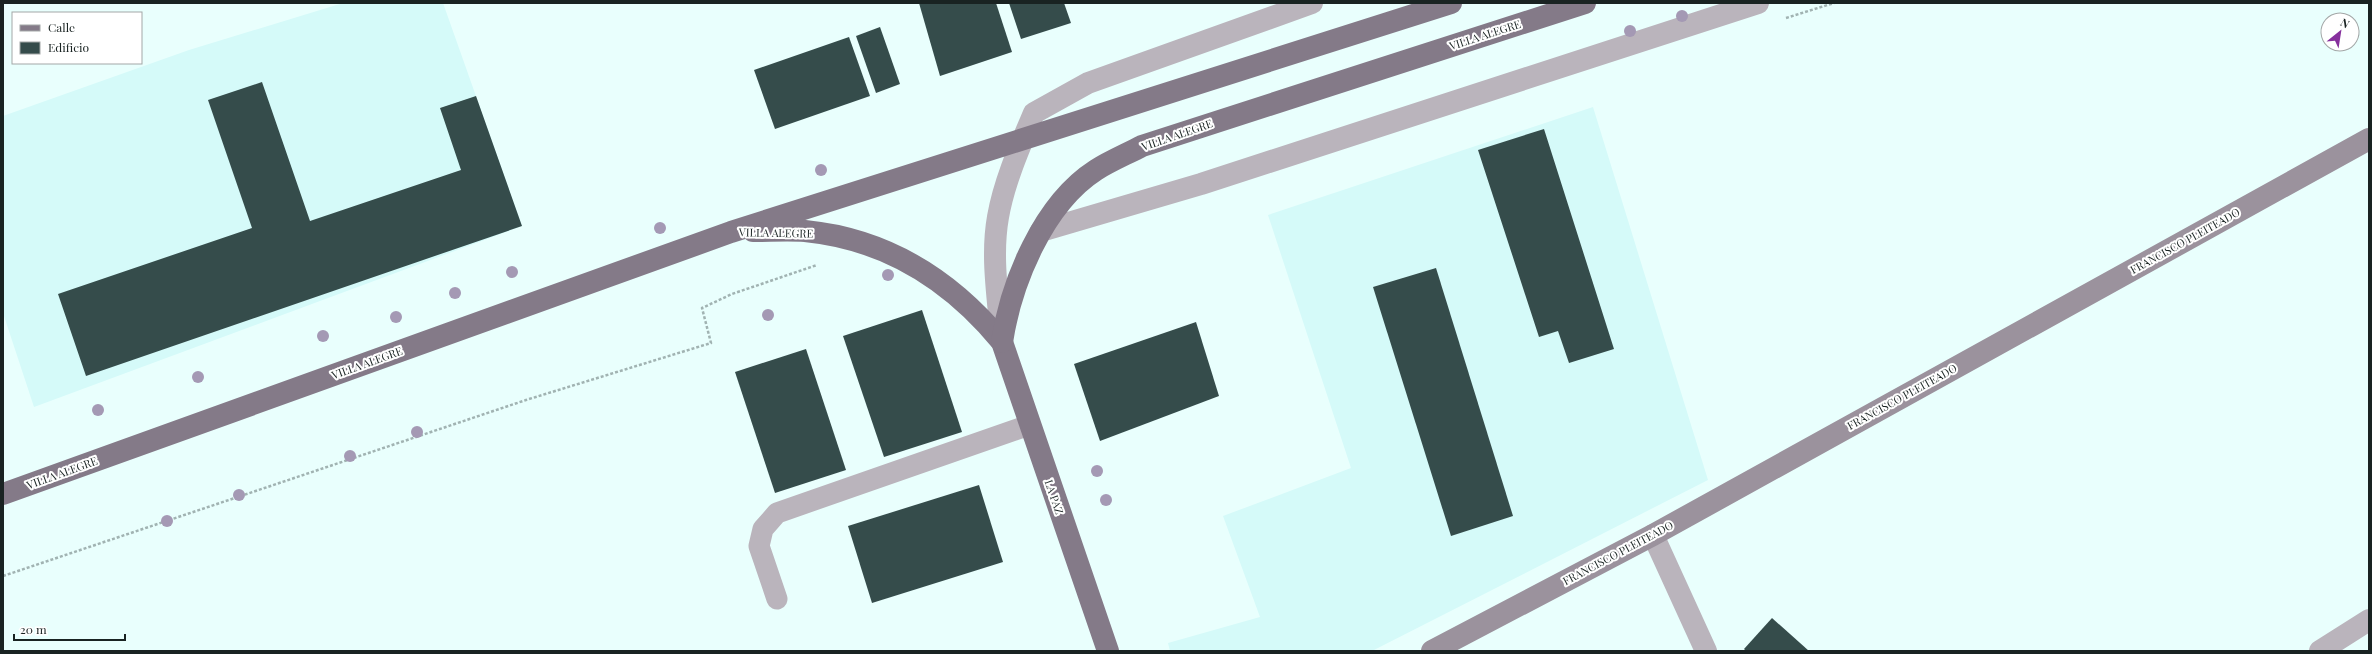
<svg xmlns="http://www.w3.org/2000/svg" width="2372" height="654" viewBox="0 0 2372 654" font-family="'Playfair Display',serif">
<rect width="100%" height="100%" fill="#e9fffd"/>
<g fill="#d5faf9">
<path d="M343,3h100l79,223 -488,181 -31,-94v-197l186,-66z"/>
<path d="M1593,107l115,373 -336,171h-202l-2,-8 92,-26 -37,-101 128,-48 -83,-253z"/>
</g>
<g fill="#354c4b">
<path d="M919,3h77l16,49 -72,24z"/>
<path d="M1009,3h55l7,20 -50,16z"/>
<path d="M880,27l20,57 -24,9 -20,-57z"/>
<path d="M849,37l21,59 -95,33 -21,-59z"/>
<path d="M262,82l48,139 151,-51 -21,-62 36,-12 46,130 -436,150 -28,-82 194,-66 -44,-128z"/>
<path d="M1544,129l70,220 -45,14 -11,-32 -19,6 -61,-187z"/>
<path d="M1436,268l77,248 -62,20 -78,-249z"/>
<path d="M922,310l40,122 -78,25 -41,-121z"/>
<path d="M1196,322l23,74 -119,45 -26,-77z"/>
<path d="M806,349l40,121 -71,23 -40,-121z"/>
<path d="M979,485l24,77 -131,41 -24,-77z"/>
<path d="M1772,618l37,33h-63l-2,-2z"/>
</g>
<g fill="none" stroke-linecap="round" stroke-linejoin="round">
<g stroke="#a1b3b2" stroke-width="2.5" stroke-dasharray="3 2" stroke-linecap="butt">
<path d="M1786,18l48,-15"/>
<path d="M3,576l523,-176 185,-57 -9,-35 30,-14 85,-29"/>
</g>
<path stroke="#bab4bc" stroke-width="21" d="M777,599l-18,-53 4,-17 14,-16 252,-88"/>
<g stroke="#bab4bc" stroke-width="22">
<path d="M1041,231l160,-47 557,-181"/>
<path d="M1001,335c-3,-38 -10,-79 -3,-118 6,-35 22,-71 36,-104l54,-30 224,-80"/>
<path d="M1653,535l53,116"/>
<path d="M2320,651l49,-31"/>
</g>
<path stroke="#9b929d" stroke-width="22" d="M1432,651l221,-116 716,-396"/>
<g stroke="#847a88" stroke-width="22">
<path d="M753,231c17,0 35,-1 52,0 81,8 146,49 197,111l106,309"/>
<path d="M1002,342c9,-59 41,-138 94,-172 14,-9 31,-16 46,-24l443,-143"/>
<path d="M3,494l728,-262 720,-229"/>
</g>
</g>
<g fill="#a499b4">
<circle cx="1682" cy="16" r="6"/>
<circle cx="1630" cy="31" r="6"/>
<circle cx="821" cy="170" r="6"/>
<circle cx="660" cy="228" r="6"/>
<circle cx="512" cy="272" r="6"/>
<circle cx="888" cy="275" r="6"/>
<circle cx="455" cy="293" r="6"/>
<circle cx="768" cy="315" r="6"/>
<circle cx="396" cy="317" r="6"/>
<circle cx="323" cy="336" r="6"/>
<circle cx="198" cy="377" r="6"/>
<circle cx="98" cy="410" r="6"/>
<circle cx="417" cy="432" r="6"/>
<circle cx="350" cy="456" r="6"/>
<circle cx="1097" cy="471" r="6"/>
<circle cx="239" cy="495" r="6"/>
<circle cx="1106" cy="500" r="6"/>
<circle cx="167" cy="521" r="6"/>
</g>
<g text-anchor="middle" stroke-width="4" stroke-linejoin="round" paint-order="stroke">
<g font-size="11" fill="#192322" stroke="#fff">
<text transform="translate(1485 35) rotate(-18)" y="4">VILLA ALEGRE</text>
<text transform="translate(1177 135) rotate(-19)" y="4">VILLA ALEGRE</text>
<text transform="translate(776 233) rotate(1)" y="4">VILLA ALEGRE</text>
<text transform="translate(2185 241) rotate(-29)" y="4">FRANCISCO PLEITEADO</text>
<text transform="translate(367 363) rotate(-20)" y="4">VILLA ALEGRE</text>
<text transform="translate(1902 397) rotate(-29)" y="4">FRANCISCO PLEITEADO</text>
<text transform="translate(62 473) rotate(-20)" y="4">VILLA ALEGRE</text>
<text transform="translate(1054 497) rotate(71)" y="4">LA PAZ</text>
<text transform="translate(1618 553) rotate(-28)" y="4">FRANCISCO PLEITEADO</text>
</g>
</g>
<rect width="2372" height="654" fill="none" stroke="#192322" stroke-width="8"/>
<rect x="12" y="12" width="130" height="52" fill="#ffffff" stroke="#a3a7a7"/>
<rect x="20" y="25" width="20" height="6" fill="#847a88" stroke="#a3a7a7"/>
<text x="48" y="32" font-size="12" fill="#192322">Calle</text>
<rect x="20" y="42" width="20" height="12" fill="#354c4b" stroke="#a3a7a7"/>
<text x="48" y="52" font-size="12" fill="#192322">Edificio</text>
<g transform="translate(2340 32) rotate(30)"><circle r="19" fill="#ffffff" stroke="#a3a7a7"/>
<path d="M0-3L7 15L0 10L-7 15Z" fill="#86309d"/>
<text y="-6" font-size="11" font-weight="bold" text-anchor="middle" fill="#192322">N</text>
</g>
<path d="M14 634v6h111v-6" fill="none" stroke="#192322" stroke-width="2"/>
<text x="20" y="634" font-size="12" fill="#192322" stroke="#ffffff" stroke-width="3" paint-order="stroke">20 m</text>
</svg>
